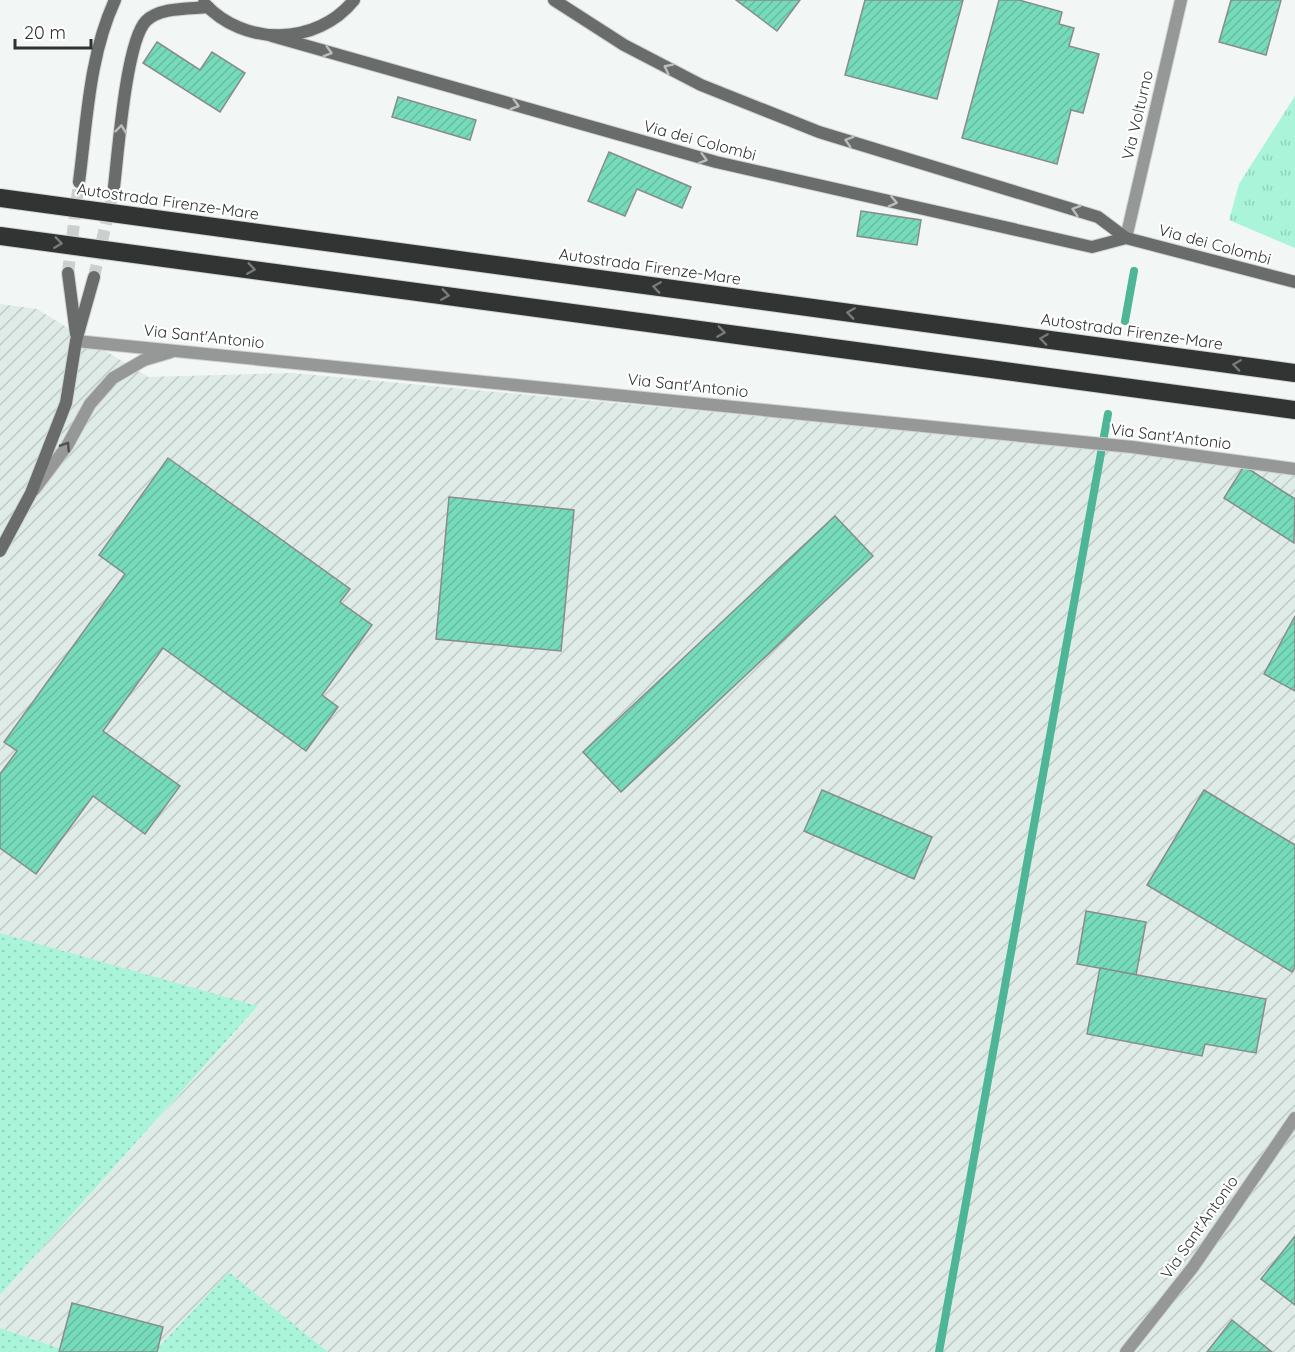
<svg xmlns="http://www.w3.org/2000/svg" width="1295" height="1352" viewBox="0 0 1295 1352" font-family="Quicksand,sans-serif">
<defs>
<pattern id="industrial-furrows" width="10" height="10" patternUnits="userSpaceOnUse" patternTransform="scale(1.5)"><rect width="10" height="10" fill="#dfebe7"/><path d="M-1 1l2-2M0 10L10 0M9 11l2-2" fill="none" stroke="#c0cac7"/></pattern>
<pattern id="grass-dots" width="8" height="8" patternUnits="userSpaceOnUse" patternTransform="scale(1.5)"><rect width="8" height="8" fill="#aaf4da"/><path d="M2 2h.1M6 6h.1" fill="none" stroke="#93d2bc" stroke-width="1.8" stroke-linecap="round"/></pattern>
<pattern id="park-tufts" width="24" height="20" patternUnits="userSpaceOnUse" patternTransform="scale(1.5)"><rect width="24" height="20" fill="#aaf4da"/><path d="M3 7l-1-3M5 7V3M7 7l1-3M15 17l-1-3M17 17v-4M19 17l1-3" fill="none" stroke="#93d2bc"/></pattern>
<pattern id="building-hatch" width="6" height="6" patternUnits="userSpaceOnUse" patternTransform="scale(1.5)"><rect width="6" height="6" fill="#75dbbb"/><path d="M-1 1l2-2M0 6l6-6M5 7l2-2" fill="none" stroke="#66bca1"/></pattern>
</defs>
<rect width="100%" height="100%" fill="#f2f6f5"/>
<path fill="url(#industrial-furrows)" d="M0,304l37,5 111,68 145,-4 840,78 162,21v880h-967l-99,-80 -75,80h-83l-71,-24v-33l258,-288 -258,-74z"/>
<g fill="url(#grass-dots)">
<path d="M0,933l258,73 -258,289z"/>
<path d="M229,1272l99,80h-174z"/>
<path d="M0,1328l71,24h-71z"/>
</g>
<path fill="url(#park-tufts)" d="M1295,96v152l-66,-28 10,-36z"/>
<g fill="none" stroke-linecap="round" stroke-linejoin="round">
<g stroke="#4eb697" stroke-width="8">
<path d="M1125,321l9,-50"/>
<path d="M939,1352l169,-938"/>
</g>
</g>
<g fill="url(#building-hatch)" stroke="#888c8b" stroke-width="1.5">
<path d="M736,0h64l-23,31z"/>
<path d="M865,0h98l-26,99 -92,-24z"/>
<path d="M999,0h20l43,12 -3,12 15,4 -5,18 30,8 -16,59 -12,-3 -14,54 -95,-26z"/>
<path d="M1231,0h50l-15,55 -47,-13z"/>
<path d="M157,42l43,28 12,-18 33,21 -25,39 -77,-49z"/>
<path d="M398,97l78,23 -6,20 -78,-23z"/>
<path d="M609,152l82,35 -9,21 -45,-19 -12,27 -37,-15z"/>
<path d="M861,211l60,9 -4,25 -60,-9z"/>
<path d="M168,458l182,131 -10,13 32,23 -50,70 16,12 -32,44 -143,-103 -60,83 77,55 -35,48 -52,-38 -57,78 -36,-26v-74l17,-23 -13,-9 121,-168 -26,-19z"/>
<path d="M1244,466l51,33 -1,44 -70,-45z"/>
<path d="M449,497l125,13 -13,141 -125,-12z"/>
<path d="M835,516l38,40 -252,236 -38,-40z"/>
<path d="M1295,616v75l-31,-17z"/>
<path d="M822,790l110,47 -18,42 -110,-48z"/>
<path d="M1204,790l91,55v122l-3,5 -145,-87z"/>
<path d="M1086,911l60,11 -10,53 -59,-11z"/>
<path d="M1100,968l166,31 -10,54 -51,-9 -3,12 -115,-22z"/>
<path d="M1295,1236v69l-34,-26z"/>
<path d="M72,1303l91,24 -6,25h-98z"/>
<path d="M1232,1320l40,32h-65z"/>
</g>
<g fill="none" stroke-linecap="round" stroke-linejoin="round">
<g stroke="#cbcfce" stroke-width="12" stroke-dasharray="12 6" stroke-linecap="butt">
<path d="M68,273l11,-91"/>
<path d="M94,277l20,-90"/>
</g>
<defs>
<g id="street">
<path d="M1126,238l55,-238"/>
<path d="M76,341l1056,106 163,22"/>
<path d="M34,490l33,-44 23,-42 23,-26 31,-18 27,-8"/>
<path d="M1126,1352l67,-85 102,-149"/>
</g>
<g id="secondary">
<path d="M554,0l70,45 77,40 118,47 279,85 28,21 169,44"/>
<path d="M204,3c40,44 113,43 150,-3"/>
<path d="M272,36l444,126 376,85 34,-9"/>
<path d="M79,182c8,-61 10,-126 36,-182"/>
<path d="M114,187c4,-33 12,-146 32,-166 14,-14 44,-12 62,-14"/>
<path d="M68,273l8,61"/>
<path d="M0,551l31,-58 35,-90 10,-62 18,-64"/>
</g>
<g id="highway">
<path d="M0,198l1295,175"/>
<path d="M0,236l1295,174"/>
</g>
</defs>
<use href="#street" stroke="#cfd3d2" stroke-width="14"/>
<use href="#secondary" stroke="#cfd3d2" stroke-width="14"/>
<use href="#highway" stroke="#cfd3d2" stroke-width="20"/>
<use href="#street" stroke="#969897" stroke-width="12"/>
<use href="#secondary" stroke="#6a6c6b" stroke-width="12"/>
<use href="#highway" stroke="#313433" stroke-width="18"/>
</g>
<defs><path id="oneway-chevron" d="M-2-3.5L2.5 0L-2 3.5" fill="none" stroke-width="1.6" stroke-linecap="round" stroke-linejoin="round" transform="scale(1.5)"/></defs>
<g stroke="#bcbdbc">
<use href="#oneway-chevron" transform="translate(328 52) rotate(16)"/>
<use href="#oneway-chevron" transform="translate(668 68) rotate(-153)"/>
<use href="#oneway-chevron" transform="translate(515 105) rotate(16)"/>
<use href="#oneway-chevron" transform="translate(121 129) rotate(-83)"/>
<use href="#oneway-chevron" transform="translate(849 141) rotate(-163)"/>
<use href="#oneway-chevron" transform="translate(703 159) rotate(16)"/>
<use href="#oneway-chevron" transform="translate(893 202) rotate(13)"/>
<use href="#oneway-chevron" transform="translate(1076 210) rotate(-163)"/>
</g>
<g stroke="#797b7a">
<use href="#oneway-chevron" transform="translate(58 243) rotate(8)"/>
<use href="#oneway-chevron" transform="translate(251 269) rotate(8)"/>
<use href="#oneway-chevron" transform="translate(657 287) rotate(-172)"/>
<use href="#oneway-chevron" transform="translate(445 295) rotate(8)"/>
<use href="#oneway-chevron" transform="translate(851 313) rotate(-172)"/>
<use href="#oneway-chevron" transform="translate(721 332) rotate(8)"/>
<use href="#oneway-chevron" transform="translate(1044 339) rotate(-172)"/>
<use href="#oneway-chevron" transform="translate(1237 365) rotate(-172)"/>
</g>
<use stroke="#4f5050" href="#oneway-chevron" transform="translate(66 446) rotate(-57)"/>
<g text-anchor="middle" stroke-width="4.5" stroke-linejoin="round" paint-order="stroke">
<g font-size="16" fill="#303131" stroke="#fff">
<text transform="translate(1137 115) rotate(-77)" y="6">Via Volturno</text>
<text transform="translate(700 140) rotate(15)" y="6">Via dei Colombi</text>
<text transform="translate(168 201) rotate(8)" y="6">Autostrada Firenze-Mare</text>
<text transform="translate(1215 244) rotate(15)" y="6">Via dei Colombi</text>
<text transform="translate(650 266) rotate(8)" y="6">Autostrada Firenze-Mare</text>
<text transform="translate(1132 331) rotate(8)" y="6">Autostrada Firenze-Mare</text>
<text transform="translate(204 336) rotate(6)" y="6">Via Sant'Antonio</text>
<text transform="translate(688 385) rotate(6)" y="6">Via Sant'Antonio</text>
<text transform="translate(1171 436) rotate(7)" y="6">Via Sant'Antonio</text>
<text transform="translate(1199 1227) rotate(-55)" y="6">Via Sant'Antonio</text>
</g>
</g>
<path d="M15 39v9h76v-9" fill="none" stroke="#303131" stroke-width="3"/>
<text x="24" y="39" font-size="18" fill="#303131" stroke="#ffffff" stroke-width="4.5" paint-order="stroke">20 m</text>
</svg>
